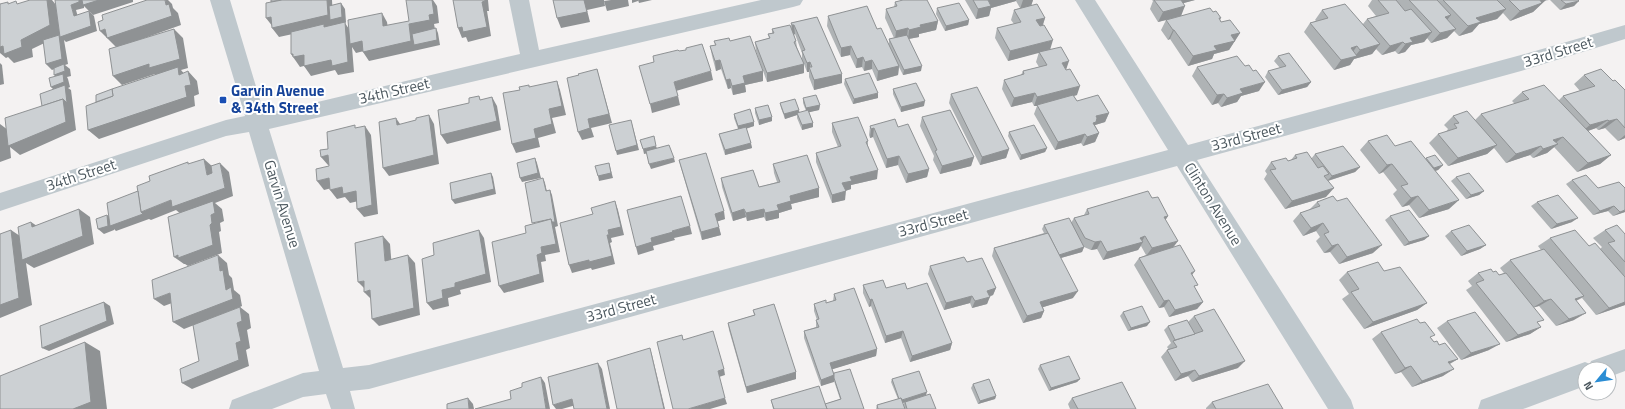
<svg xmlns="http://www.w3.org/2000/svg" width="1625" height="409" viewBox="0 0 1625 409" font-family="'Titillium Web',sans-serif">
<rect width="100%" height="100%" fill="#f4f2f2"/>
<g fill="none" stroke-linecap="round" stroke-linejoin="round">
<g fill="#bfc8cd" fill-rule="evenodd">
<path d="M210,0h20l34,113 24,-4 232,-55 -11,-54h20l10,50 222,-50h42l-3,5 -7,2 -524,122 74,239 26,-3 799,-215 -93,-150h20l93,145 333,-90 104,-30v14l-104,32 -324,89 154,240 3,9h-26l-151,-243 -808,223 -19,2 5,18h-24l-5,-15 -23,3 -31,12h-43l3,-9 71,-27 16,-2 -70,-239 -23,4 -226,75v-18l226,-73 19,-4z"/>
<path d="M1625,349v22l-16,6v-8h-24v17l-62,23h-45l3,-9 104,-38 5,2 1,-3z"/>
</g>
</g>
<g fill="#afb3b5" fill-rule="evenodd">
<path d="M965,0h68l-2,6 14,12 -2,7 7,24 16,21 11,25 -3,1 3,5 32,12 -4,9 -10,3 4,8 -4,9 -12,4 -2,-3 -26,7 -21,-36 3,-8h-3l-2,-4 -21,5 -9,-18 2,-9 17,-5 2,-4 16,-4 -3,-5 3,-10 -31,9 -13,-23 2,-10 17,-4 -3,-4 3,-10 6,-2 -4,-7 -25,7 -2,8 -13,3z"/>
<path d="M1152,0h43l-12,3 -2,13 32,-4 8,6 -1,2 1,2 19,11 -11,17 -15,4 -2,5 -24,7 -18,-27 -2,1 -7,-10 5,-10 -8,2 -8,-13 3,-8z"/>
<path d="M1372,0h177l-5,1 -11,11 -23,9 -7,-8 -6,6 -18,5 -7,8 -13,4 -5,-5 -7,7 -16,5 -4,-5 -3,4 -13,3 -6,7 -7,2 -3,-3 -13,4 -6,-6 -4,5 -18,5 -4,6 -16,5 -30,-38 6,-9 6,-2 -1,-1 7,-10 41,14 4,-5 9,-3 -8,-10z"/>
<path d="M1550,0h28l-4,6 -14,4z"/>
<path d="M895,2l43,19 -2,9 -17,4v3l-10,2 12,32 -18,4 -4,-8 -1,8 -21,6 -5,-12 -8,2 -2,-4 -6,1 -6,-13 -9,2 -14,-31 1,-10 49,13 12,15v-5l5,-1 -9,-20 1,-9 8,-2z"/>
<path d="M937,8l32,12 -1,5 -23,6 -9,-17z"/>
<path d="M817,17l25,66 -28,7 -5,-13v-5h-2l-3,-8v9l-37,9 -11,-31 -1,-9 14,-4 -1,-4 4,-1v-4l19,-2v-4zM795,34l7,19v7l-5,-13 -1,-6 -2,-6z"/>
<path d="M714,41h16l33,30v10l-18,4 1,7 -13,3 -2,-7 -3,1 -7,-20 -5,2 -4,-15 -2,-10 5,-1z"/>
<path d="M1278,56l33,26 -4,5 -29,8 -13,-18 3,-6 12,-3 -6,-7z"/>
<path d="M1197,67l62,24 -18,5 -4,6 -16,5 -3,-4 -6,2 -20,-29z"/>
<path d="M1584,75l29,6 12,9v48l-7,3 -13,-13 -7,2 -2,-2 -8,3 23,24 -11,9 -23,8 -23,-25 -7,6 -14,5 -3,-3 -24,8 -12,-15 -7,6 -39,12 -19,-23 9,-9 8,-2 2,-3 -4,-4 9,-9 22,4 6,-6 34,-10 -3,-3 10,-9 37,8 4,-4 17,-5 -6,-7z"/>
<path d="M845,79l33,19 -25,6 -9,-20z"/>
<path d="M893,89l31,17 -23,6 -8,-18z"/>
<path d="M951,94l58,55 -3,9 -26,7 -31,-62z"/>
<path d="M803,98l17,7 -1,5 -10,2 4,11v4l-11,3 -5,-12v-3l-12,4 -4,-11 -1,-5 19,10 7,-2 -3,-8z"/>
<path d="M755,108l17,9v4l-13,4 -4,-12z"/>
<path d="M734,114l20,12 -8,3 6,19 -27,7 -5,-16 -1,-5 19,-5 -4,-11z"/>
<path d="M922,117l52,40 -3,9 -31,8 -7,-14 1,-4 -14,-30z"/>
<path d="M832,123l36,18v5l9,33 -26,6v4l-6,2v9l-13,3 -16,-41v-9l22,-6 -6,-15z"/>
<path d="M870,126l28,1 31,42 -2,8 -21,6 -8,-18 -12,3 -13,-31 -3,1 -1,-3z"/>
<path d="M1009,132l38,16 -2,4 -25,8 -12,-24z"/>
<path d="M1368,141l27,5 30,13 1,-1 17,7 -5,5 -3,1 14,38 -30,9 -10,-13 -7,2 -9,-13 4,-4 -14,-18 -4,2 -19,-24z"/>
<path d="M1315,154l45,13 -5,5 -27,9 -2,16 -41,12 -21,-30 3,-5 -2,-3 6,-9 17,-1 3,-1 4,-5 16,4z"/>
<path d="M679,160l46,59 -8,2 4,14 -19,5 -21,-72z"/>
<path d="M773,164l46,24v9l-28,7 1,5 -13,4v5l-13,3 -2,-4 -17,4 -1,-4 -13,4 -11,-34 -1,-9 38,9 18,-5 -3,-9z"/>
<path d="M1456,177l28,14 -5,4 -13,4 -15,-18z"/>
<path d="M1572,180l26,8 27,24 -12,4 -5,-5 -15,4 -27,-31z"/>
<path d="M1152,198l16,18 -3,4 8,27 19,28 3,13 8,14 -6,7 -28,8 -5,-10 -5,1 -25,-43 5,-7 7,-3 -5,-9 -3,4 -35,10 -6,-11 -6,1 -7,-3 -2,5 -21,6 12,40 -30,9 1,4 -3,7 -18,5 -31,-67 2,-8 50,-15 -2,-4 2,-4 27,-2 3,-5 10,-3 3,-6z"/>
<path d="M1317,202l56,51 -34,11 -9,-12 -6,1 -8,-12 4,-4 -4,-6 -13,5 -10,-15 7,-8 9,-3z"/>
<path d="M1537,202l35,20 -21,7 -20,-23z"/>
<path d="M1390,216l39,20 -5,4 -20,6 -19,-26z"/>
<path d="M1605,230l20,4v71l-29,10 -14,-17 -6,3 -2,19 -18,6 -17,-20 -5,1 4,16 3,4 -11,7 -24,8 -40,-52 6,-4 -4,-5 10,-8 15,-1 6,3 5,-2 -4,-5 10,-8 31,-10 -3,-4 12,-8 39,8 11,3 2,-2 -9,-9z"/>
<path d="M1451,231l35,14 -6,4 -19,7 -16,-20z"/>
<path d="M967,262l29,26 -3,7 -4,2 -2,7 -15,4 -2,-5 -26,7 -16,-36 2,-8z"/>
<path d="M1384,271l43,32 -10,7 -53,19 -22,-30 7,-5 -10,-14 8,-8z"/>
<path d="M863,285l23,3 21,1 45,54 -2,7 -40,12 -9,-24 -16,5 -14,-37 -2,1 -6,-14z"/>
<path d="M834,294l43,55 -1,7 -44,13 2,4 30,36h-91l-2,-9 54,4 15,-5 -6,-18 -13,5 -17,-48v-7l12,-4v-7h1l-3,-9v-7l12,-1 7,-2z"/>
<path d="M753,310l43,62v7l-49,14 -18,-63 -1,-7 26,-8z"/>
<path d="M1123,312l24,14 -19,5 -8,-15z"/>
<path d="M1194,316l44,52 -46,14 -4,-6 -13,5 -14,-24 6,-7h2l-2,-3 4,-4 -7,-13 4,-4 20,-4z"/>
<path d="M1447,321l42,29 -28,10 -24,-32z"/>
<path d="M1381,332l50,6 3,4 5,3 19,14 -8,5 -7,12 -31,11 -11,-15 -6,2 -23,-35z"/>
<path d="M1040,365l40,14 -3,3 -28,9 -11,-22z"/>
<path d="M892,379l34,16 10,14h-31l-1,-4v-2h-1l2,6h-29l1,-4 21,-6 -7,-17z"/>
<path d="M973,384l23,12 -1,3 -17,5 -7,-16z"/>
<path d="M1072,398l64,11h-66l-2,-5z"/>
<path d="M1212,402l71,7h-77v-1z"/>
</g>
<g fill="#8f9294">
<path d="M47,0h5l4,5 4,30h-1l2,2 28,-26 5,5 3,15 -31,11 -2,-2 4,24 -3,1 5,4 1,7 -4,1 1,2 2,8 -2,1 3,2 5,40 -56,25 -10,-8 1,11 -11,4v-38l8,6 1,16 47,-54 -5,-5 9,-7 -6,-5 10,-10 -12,5 -6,-6 13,-28 -27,13 1,8 -19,6 -6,-6 -2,1 -6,-5v-6l21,-7z"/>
<path d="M79,0h54v2l-40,13 -9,-9v2l-8,2 3,11 -5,-5 -3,-11z"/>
<path d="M165,0h3l4,4 1,4 5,5 3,12 -64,23 -17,-17 66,-26z"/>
<path d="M327,0h5l1,19 8,-16 4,6 1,13 -1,1 6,9 11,9 6,9 -12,3 -4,-6 2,25 -16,3 -3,-5 -24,6 -7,-10 21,-39 -46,10 -7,-9 1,-1 -7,-9z"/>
<path d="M432,0h1l4,6 2,17 -5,1 1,5 1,-1 2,5 2,12 -71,16 -6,-9 46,-28 20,-9z"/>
<path d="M485,0h3l1,11h-2l4,25 -23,6 -2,-5 -4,1 -4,-10 24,-26z"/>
<path d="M584,0h20l1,6 -18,4 3,12 -29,6 -4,-10z"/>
<path d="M611,0h17l1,6 -22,5 -3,-10z"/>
<path d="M632,0h6v1l-6,2z"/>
<path d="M638,0h14l-13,3z"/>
<path d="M987,0h29v1l-25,7 -2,8 -13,3 2,-10z"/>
<path d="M1023,0h10l-2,6 -11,3z"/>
<path d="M1176,0h19l-22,6z"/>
<path d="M1537,0h9l-13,12 -23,9 10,-10z"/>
<path d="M1579,1l-5,5 -14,4 6,-6z"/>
<path d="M1185,6l-4,10 -23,6 5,-10z"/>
<path d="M1506,9l-9,10 -18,5 -7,8 -13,4 17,-18z"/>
<path d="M382,13l5,9 2,14 -6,-10z"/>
<path d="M1451,15l-8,10 2,-8z"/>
<path d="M1045,18l-3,9 -9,2 3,-9z"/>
<path d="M969,20l-1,5 -23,6 1,-5z"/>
<path d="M938,21l-2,9 -17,4v3l-11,2 1,-9 11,-5z"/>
<path d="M792,25h2l1,9 -3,1z"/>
<path d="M908,28l-1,9 -12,3 1,-9z"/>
<path d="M174,29l9,9 5,30 -7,2 6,7 -29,1 -3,-4 -33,11 -9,-9z"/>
<path d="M1456,29l-9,9 -16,5 9,-10z"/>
<path d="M1173,30h1l-4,9 -2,1z"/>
<path d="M1432,32l-8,10 -13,3 -6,7 -7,2 12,-16z"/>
<path d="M1240,33l-11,17 -15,4 -2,5 -24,7 5,-10 21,-10 17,-11z"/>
<path d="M1053,40l-3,10 -42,11 2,-10z"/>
<path d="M1403,42l-8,9 -13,4 8,-9z"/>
<path d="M1380,44l-8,10 -18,5 -4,6 -16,5 7,-10 14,-4 5,-6z"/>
<path d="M851,46l-1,9 -9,2v-9z"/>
<path d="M1357,46l-7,10 1,-8z"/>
<path d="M291,54h2l11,1 7,9 -11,3z"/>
<path d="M863,57l-1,10 -6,1 1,-9z"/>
<path d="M720,60l1,9 -5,2 -1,-10z"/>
<path d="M872,60v9l-8,2 1,-9z"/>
<path d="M1069,61l-3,9 -4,-7z"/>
<path d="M810,62v8l-1,-3v5h-2v-9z"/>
<path d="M0,63l2,2 2,19 -4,1z"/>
<path d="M804,64v9l-37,9v-9z"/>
<path d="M899,66l-1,9 -21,6 1,-10z"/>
<path d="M922,66l-1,5 -18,4 1,-5z"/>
<path d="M597,69l15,54 -21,5 3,9 -12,3 -4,-8 10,-13z"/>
<path d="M188,71l9,10 2,13 -5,2 1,10 -96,33 -11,-9 97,-44z"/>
<path d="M711,71l2,9 -37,11 -2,-9z"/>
<path d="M763,71v10l-18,4 1,7 -13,3 -1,-9 11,-10z"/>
<path d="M842,74v9l-28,7v-10z"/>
<path d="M730,79l1,9 -3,1 -2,-9z"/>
<path d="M557,81l3,9 6,25 -14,3 4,15 -18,5 2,9 -24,6 -4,-9 22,-15 15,-20z"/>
<path d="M1265,82l-6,9 -18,5 -4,6 -16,5 6,-9 13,-9z"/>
<path d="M1311,82l-4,5 -29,8 4,-5z"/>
<path d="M1080,86l-3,9 -39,10h-1v1h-3l3,-9z"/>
<path d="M878,93v5l-25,6 1,-5z"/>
<path d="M1035,93l-3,9 -21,5 3,-9z"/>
<path d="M1224,94l-6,9 -6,2 5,-10z"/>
<path d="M678,96l2,9 -28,8 -2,-9z"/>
<path d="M492,97l5,9 4,24 -54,14 -6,-9z"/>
<path d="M925,101l-1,5 -23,6v-5z"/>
<path d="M820,105l-1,5 -13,3v-5z"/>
<path d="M799,110l1,5 -3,-2v2l-12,4 -1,-5z"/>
<path d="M1109,113l-4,9 -10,3 -3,6h-3l7,-15z"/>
<path d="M429,115l5,9 5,40 -50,12 -6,-8z"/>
<path d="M772,117v4l-13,4v-5z"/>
<path d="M396,118l6,9 -5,-2z"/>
<path d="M1617,119l-12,9 -7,2 11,-9z"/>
<path d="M1608,120l-12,8 -17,6 11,-9z"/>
<path d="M754,122v4l-16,5v-5z"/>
<path d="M813,123v4l-11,3v-5z"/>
<path d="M632,124l7,26 -22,5 -1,-4z"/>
<path d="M365,126l6,9 7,79 -14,3 -7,-8z"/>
<path d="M874,128l-1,9 -3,1 1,-9z"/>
<path d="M1099,133l-4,9 -12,4 4,-9z"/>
<path d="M1085,134l-4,9 -26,7 3,-8z"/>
<path d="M1625,135v3l-7,3z"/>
<path d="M1563,137l-10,8v-5z"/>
<path d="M751,143l1,5 -27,7v-5z"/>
<path d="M1558,144l-11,9 -14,5 10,-9z"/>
<path d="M1497,145l-10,9 -39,12 10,-8z"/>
<path d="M656,146l2,5 -14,3 -1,-5z"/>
<path d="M1541,146l-11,9 -24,8 10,-9z"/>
<path d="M1047,148l-2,4 -25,8 1,-5z"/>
<path d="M1009,149l-3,9 -26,7 2,-8z"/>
<path d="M328,155l7,9 -7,1 -7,-8z"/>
<path d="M1611,155l-11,9 -23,8 11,-9z"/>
<path d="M899,156l-1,9 -12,3 1,-9z"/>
<path d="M974,157l-3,9 -31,8 2,-8z"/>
<path d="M535,158l2,5 4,15 -19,4 -2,-4z"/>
<path d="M674,158l1,4 -24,7 -2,-5z"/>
<path d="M204,159l9,8 3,16 -9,-8z"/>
<path d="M220,163l9,9 4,24 -18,7 7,6 2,12 -4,2 1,8 -2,1 3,21 -34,13 -3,-2h-1l-10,-7 8,-42 -6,-5 -25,10 -2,-1 -33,12 -2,-2v1l-10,4 -6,-5 9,-14 6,4 28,-7 30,-12 54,-12z"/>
<path d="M609,163l4,15 -14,3 -1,-5z"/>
<path d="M1392,164l-9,8 -4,2 8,-9z"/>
<path d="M1443,165l-5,5 -9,3 5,-5z"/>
<path d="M1360,167l-5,5 -28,9 5,-5z"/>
<path d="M929,169l-2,8 -21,6 2,-9z"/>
<path d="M878,170l-1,9 -26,6v4l-9,3v-9l8,-6z"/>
<path d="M491,173l2,4 3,17 -41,10 -3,-4z"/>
<path d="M329,178l7,9 -12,3 -7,-9z"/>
<path d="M543,178l2,5 3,13 -2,-5z"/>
<path d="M342,187l14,4 7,9 -13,3 -5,-6 -8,2 -7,-9z"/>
<path d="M819,188v9l-28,7 1,5 -13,4v5l-13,3 -1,-8 25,-17z"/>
<path d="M1334,188l-8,9 -41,12 7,-8z"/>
<path d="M550,190l2,5 6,31 -3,1 5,25 -15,3 1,6 -5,1 3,20 -40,11 -5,-7 38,-31 -2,-23z"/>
<path d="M846,191l-1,9 -13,3v-8z"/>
<path d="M1484,191l-5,4 -13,4 5,-4z"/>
<path d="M1418,196l-9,9 -7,2 9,-9z"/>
<path d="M1459,200l-10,9 -30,9 10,-8z"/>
<path d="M615,201l3,9 6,25 -13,3 1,4 -2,1 5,21 -23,6 -1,-2 -19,5 -3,-8 38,-30z"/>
<path d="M1614,206l-6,5 -15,4 7,-4z"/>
<path d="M79,209l11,8 4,27 -60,24 -8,-5 6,42 -32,13v-13l11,-75 12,8z"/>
<path d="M744,209l2,8 -13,4 -1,-8z"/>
<path d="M764,209v8l-17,4 -1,-8z"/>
<path d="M1625,210v2l-12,4 7,-4z"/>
<path d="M724,211l1,8 -9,3 -1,-8z"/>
<path d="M1168,216l-5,8 1,-7z"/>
<path d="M1578,218l-6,4 -21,7 6,-5z"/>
<path d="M31,222l12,8 -11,-3z"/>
<path d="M1323,223l-7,8 -13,5 8,-8z"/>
<path d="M690,226l2,8 -18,4 1,2 -22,6 1,4 -16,5 -2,-8 15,-9 21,-7z"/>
<path d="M719,227l2,8 -19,5 -1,-8z"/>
<path d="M479,230l5,8 7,44 -31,8 1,4 -13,4 1,8 -16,4 -6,-7 15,-13 13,-7z"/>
<path d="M383,236l7,8 2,25 -7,-8z"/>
<path d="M1145,236l-4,7 2,-1 -5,8 -35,10 4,-8z"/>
<path d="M1429,236l-5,4 -20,6 5,-4z"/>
<path d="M1101,241l-4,8 -6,1 4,-8z"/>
<path d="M1178,241l-6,8 -26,7 6,-8z"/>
<path d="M1338,244l-8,8 -6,1 8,-7z"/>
<path d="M1382,245l-9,8 -34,11 8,-7z"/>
<path d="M1486,245l-6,4 -19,7 6,-5z"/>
<path d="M1084,247l-2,5 -25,7 2,-4z"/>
<path d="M218,255l9,8 2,12 3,3 2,12 6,5 2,11 -2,1 9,7 2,14 -4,2 3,18 -4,2 3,16 -57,23 -10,-6 54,-40 1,-20 3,-16 -56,22 -11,-7 53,-32 -6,-19z"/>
<path d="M408,255l7,8 5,52 -41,11 -7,-7z"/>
<path d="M1195,271l-6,8 2,-6z"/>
<path d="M364,281l1,8 -7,-7z"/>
<path d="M996,288l-3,7 -9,3 3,-7z"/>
<path d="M370,290l1,9 -7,-7z"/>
<path d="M1078,291l-5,7 -36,11 3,-7z"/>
<path d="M170,293l10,7 -16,6 -10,-7z"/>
<path d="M972,296l-2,7 -26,7 2,-7z"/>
<path d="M1584,296l-12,7 3,-4z"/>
<path d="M990,297l-3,7 -15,4 3,-7z"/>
<path d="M872,299l-1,7 -2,1 1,-7z"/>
<path d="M1551,299l-12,7 -7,2 12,-7z"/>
<path d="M1169,300l-5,7 -5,1 5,-7z"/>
<path d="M104,302l6,4 4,18 -65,27 -7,-3z"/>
<path d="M1203,302l-6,7 -28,8 6,-7z"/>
<path d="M1625,302v3l-29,10 13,-7z"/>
<path d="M1427,303l-10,7 -53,19 9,-7z"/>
<path d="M1044,311l-3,7 -18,5 4,-7z"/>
<path d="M1586,313l-12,7 -18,6 13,-7z"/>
<path d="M1150,322l-3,4 -19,5 3,-3z"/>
<path d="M1541,327l-11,7 -24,8 12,-7z"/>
<path d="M903,331l-2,7 -16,5 1,-7z"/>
<path d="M85,342l15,9 7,58h-34z"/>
<path d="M952,343l-2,7 -40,12 2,-6z"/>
<path d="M1500,344l-11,6 -28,10 10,-7z"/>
<path d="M650,348l2,7 13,54h-1z"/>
<path d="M877,349l-1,7 -46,14v-7z"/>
<path d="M1458,359l-11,6 1,-3z"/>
<path d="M1245,361l-7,7 -46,14 7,-6z"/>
<path d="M598,363l4,6 8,40h-3z"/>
<path d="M1411,366l-10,6 -6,2 10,-6z"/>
<path d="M724,369l1,6 -6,2 -1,-6z"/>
<path d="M1454,369l-11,7 -31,11 10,-6z"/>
<path d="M1195,370l-7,6 -13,5 6,-7z"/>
<path d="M796,372v7l-49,14 -1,-6z"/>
<path d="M834,375v7l-13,4v-6z"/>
<path d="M541,377l4,6 5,26h-4z"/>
<path d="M1080,379l-3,3 -28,9 2,-3z"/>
<path d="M927,392l-1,3 -27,9 1,-3z"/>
<path d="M996,396l-1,3 -17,5 2,-3z"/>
<path d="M468,398l5,6 1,5h-5z"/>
<path d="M725,398l2,6 -17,5h-22z"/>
<path d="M572,399l4,6 -14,4h-6l-3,-4z"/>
</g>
<g fill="#ccd0d3" stroke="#8f9294">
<path d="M30,0h17l3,25 -29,15 1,7 -18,7 -1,-8 -3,1v-43l8,-2v2l8,-3 1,3z"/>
<path d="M55,0h24v2l-8,3 3,11 15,-5 2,15 -31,11z"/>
<path d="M82,0h17l-16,5z"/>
<path d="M147,0h18l1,5 3,-1 3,12 -65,22 -2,-9 -5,2 -2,-9 5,-2 -1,-5z"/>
<path d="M271,0h11l-11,2z"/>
<path d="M282,0h45l1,15 -56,13 -1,-11 -5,1v-15z"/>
<path d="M406,0h26l2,14 -5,1 1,5 -21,4 2,17 -48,11 -1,-11 -12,3 -2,-24 34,-7 1,13 26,-5z"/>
<path d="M453,0h32v1l-3,1 5,25 -24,5 -1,-5 -4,1z"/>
<path d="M553,0h32h-1l3,12 -30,6z"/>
<path d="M903,0h24l11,21 -18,4 1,2 -12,3 -1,-2 -12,3 -10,-22 11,-3 -2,-4z"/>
<path d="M973,0h15l3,6 -13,3z"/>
<path d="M1154,0h27l4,6 -22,6z"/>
<path d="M1378,0h18l9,11 6,-2 21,23 -22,6 3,4 -8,2 -2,-2 -13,4 -23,-27 22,-6z"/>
<path d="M1409,0h28l14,15 -6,2 11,12 -16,4z"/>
<path d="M1443,0h54l9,9 -30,9 5,4 -13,4z"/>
<path d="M1509,0h31l2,3 -22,8z"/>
<path d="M1561,0h17l1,1 -13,3z"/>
<path d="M341,3l1,14 -12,3 -1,-14z"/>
<path d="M959,3l10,17 -23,6 -9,-18z"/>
<path d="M1037,4l8,14 -9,2 4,6 4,-1 9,15 -43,11 -13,-23 24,-6 -7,-12z"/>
<path d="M1345,4l35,40 -20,6 -3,-4 -6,2 6,8 -16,4 -31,-37 18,-5 -6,-8z"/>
<path d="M867,6l10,23 4,-1 18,38 -21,5 -6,-11 -7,2 -2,-5 -6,2 -6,-13 -10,2 -13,-32z"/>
<path d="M1210,8l3,4 3,-1 5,7h-2l2,4 9,-2 10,13 -9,2 4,6 -21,5 3,4 -24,6 -19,-26h-1l-7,-10z"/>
<path d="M817,17l25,57 -28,6 -5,-13h3l-2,-5 -3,1 -5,-12 3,-1 -11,-25h-2l-1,-2z"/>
<path d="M345,22l3,40 -16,4 -1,-6 -27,6v-11l-11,2v-3h-2v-22l33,-8v3z"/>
<path d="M790,25l6,16 -2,1 10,22 -37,9 -12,-31 15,-4 -2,-4 6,-1 -2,-4z"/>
<path d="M436,28l1,12 -23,5 -2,-11z"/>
<path d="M174,29l6,30 -31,9v-4l-36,12 -4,-27z"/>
<path d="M59,35l3,24 -16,5 -3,-24z"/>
<path d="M907,35l15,31 -18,4 -15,-31z"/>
<path d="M750,36l13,35 -20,5 2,7 -13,3 -2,-7 -4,1 -6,-20 -5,1 -5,-15 6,-1 -2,-4 15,-3 1,3z"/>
<path d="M702,44l9,27 -37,11 4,14 -28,8 -11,-38 15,-4 -1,-6 25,-6 1,1 7,-1v-2z"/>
<path d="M1061,47l8,14 -7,2 4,7 4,-1 10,17 -43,11 -2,-4 -21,5 -10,-18 20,-6 -1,-3 24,-6 -8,-13z"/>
<path d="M1289,53l22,29 -29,8 -14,-19 18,-5 -8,-10z"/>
<path d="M1237,56l8,10 4,-1 4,6 3,-1 9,12 -25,7 3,4 -16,5 -3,-4 -7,1 -20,-28z"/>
<path d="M64,64l1,7 -11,4v-7z"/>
<path d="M178,67l1,8 9,-4 3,14 -6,1 2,11 -99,33 -2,-24 27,-10 -1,-7z"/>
<path d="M597,69l12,45 -21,5 2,9 -12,4 -11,-54 12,-3 -1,-1z"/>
<path d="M1601,69l12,12 2,-1 10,10v38l-8,-9 -8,2 -1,-1 -18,5 -27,-29 32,-10 -11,-11z"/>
<path d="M869,73l9,20 -24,6 -9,-20z"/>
<path d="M63,74l1,8 -13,5 -2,-9z"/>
<path d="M557,81l5,25 -13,3 3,15 -18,5 2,9 -24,6 -9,-51 17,-3 -1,-3 10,-2v2z"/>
<path d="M916,83l9,18 -24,6 -8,-18z"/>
<path d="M65,85l2,18 -4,-4 -21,7 -2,-12z"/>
<path d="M1544,85l67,70 -23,8 -25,-26 -10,3 5,4 -15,5 -2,-3 -25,8 -35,-40 48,-15 -7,-7z"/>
<path d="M977,87l32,62 -27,8 -31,-63z"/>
<path d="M112,89l1,7 -17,6v-7z"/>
<path d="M816,95l4,10 -14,3 -3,-10z"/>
<path d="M1073,95l4,6 21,-6 11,18 -13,3 1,2 -1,4 -3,1 6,10 -12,4 -2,-3 -27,8 -21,-37z"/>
<path d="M479,96l1,4 12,-3 5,24 -56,14 -3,-25 31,-7v-5z"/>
<path d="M63,99l3,23 -58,24 -3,-28z"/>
<path d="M795,99l4,11 -15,4 -4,-11z"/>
<path d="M768,105l4,12 -13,3 -4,-12z"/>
<path d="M750,109l4,13 -16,4 -4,-12z"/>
<path d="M808,110l5,13 -11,2 -5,-12z"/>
<path d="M950,110l24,47 -32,9 -7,-15 2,-1 -15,-33z"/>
<path d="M1467,111l30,34 -39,13 -20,-24 19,-6 -3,-4 5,-1 -6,-7z"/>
<path d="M429,115l5,40 -51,13 -4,-46 17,-4 1,7 19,-5v-2z"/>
<path d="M858,117l10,24 -2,1 12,28 -28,7 2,4 -10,2 4,8 -14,4 -16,-42 25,-7 -9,-23z"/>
<path d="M895,119l3,8 10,-3 21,45 -21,5 -9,-18 -12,3 -13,-31 -3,1 -1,-3z"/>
<path d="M631,120l6,25 -21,6 -7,-26z"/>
<path d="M355,125v3l10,-2 7,79 -15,4 -1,-18 -13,3 -1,-7 -12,3 -1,-12 -12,3 -1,-12 13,-3 -1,-11 -7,2 -1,-7 8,-1 -1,-17z"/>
<path d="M1034,125l13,23 -26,7 -12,-23z"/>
<path d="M746,127l5,16 -26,7 -6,-16z"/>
<path d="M1387,135l8,11 16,-5 48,59 -30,10 -11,-14 -7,2 -10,-12 7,-2 -16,-20 -5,1 -19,-24z"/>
<path d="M654,136l2,10 -13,3 -3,-9z"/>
<path d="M669,145l5,13 -25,6 -3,-13z"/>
<path d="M1343,146l17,21 -28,9 -17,-22z"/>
<path d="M1307,152l11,16 5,-2 6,8 -5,2 10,12 -42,13 -22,-31 6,-1 -5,-7 15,-4 2,3 9,-3 -2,-3z"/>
<path d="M706,153l18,58 -9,3 4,13 -18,5 -22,-72z"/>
<path d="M807,155l12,33 -29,8 1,5 -14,4 2,5 -14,3 -1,-4 -18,4 -2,-4 -12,4 -11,-35 32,-8 6,17 21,-5 -7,-18z"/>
<path d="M1435,155l8,10 -9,3 -8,-10z"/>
<path d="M535,158l3,15 -18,5 -3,-15z"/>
<path d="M204,159l3,16 5,-2 -1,-7 9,-3 5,25 -53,19 -1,-7 -30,12 -4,-26 13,-5 -1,-5 39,-14v2z"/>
<path d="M609,163l2,10 -13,3 -3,-10z"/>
<path d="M491,173l3,16 -42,11 -2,-17z"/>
<path d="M1469,173l15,18 -13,4 -15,-18z"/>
<path d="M1586,175l12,13 21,-6 6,6v22l-5,2 -6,-6 -14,5 -28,-31z"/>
<path d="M543,178l3,13 4,-1 5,32h-3l-1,-3 -19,4 -7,-40z"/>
<path d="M138,191l3,21 2,2 -33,12 -3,-23z"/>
<path d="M1148,191l4,7 6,-1 10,19 -4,1 14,24 -26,7 -7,-12 -5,2 3,4 -36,10 -6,-11 -6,1 -10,-4 -11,-20 15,-4 -2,-5z"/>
<path d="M1558,195l20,23 -21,6 -20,-22z"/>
<path d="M681,196l9,30 -18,5 1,1 -22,6 1,4 -16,5 -9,-37z"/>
<path d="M1333,196l4,5 10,-3 35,47 -35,12 -9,-13 -6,2 -8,-12 5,-2 -6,-9 -12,5 -11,-15 20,-7 -3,-4z"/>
<path d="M213,201l2,12 -4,2 1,8 -2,2 3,20 -35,13v-3l-4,2 -6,-40z"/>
<path d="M615,201l6,26 -13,3 1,5h-2l5,21 -23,6v-2l-20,5 -9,-42 33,-9 -2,-6z"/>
<path d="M79,209l4,27 -61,24 -4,-33 13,-5 1,5z"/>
<path d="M1409,210l20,26 -20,6 -19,-26z"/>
<path d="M107,215l1,11 -10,3 -2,-10z"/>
<path d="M1069,218l15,29 -25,8 -15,-30z"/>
<path d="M551,219l5,25 -15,3 1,6 -5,2 3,19 -41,12 -7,-44 34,-9 -1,-7z"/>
<path d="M1469,225l17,20 -19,6 -16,-20z"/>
<path d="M1617,225l8,9v28l-17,-19 7,-2 -10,-11z"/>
<path d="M11,230l8,68 -19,7v-71z"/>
<path d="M479,230l7,44 -31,9v4l-13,3 1,8 -16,5 -5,-44 12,-4 -1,-12z"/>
<path d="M1575,230l14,16 6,-3 30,34v25l-16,6 -59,-70z"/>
<path d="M1048,233l30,58 -38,11 4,9 -17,5 -33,-68z"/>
<path d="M383,236l2,25 23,-6 6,53 -42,11 -2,-29 -6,2v-11l-6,1 -3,-39z"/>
<path d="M1180,245l15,26 -4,2 7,12 -4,1 9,16 -28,8 -6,-10 -5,1 -25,-43z"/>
<path d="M1544,249l40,47 -9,3 11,14 -17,6 -18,-20 -7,2 -34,-41z"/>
<path d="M218,255l2,16 3,-1 3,20 5,-3 2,12 -60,23 -3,-29 -16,6 -2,-19z"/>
<path d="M964,257l3,5 15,-4 14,30 -9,3 3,6 -15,4 -3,-5 -26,7 -16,-37z"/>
<path d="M1378,262l6,9 16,-4 27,36 -54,19 -22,-30 8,-3 -12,-17z"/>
<path d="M1491,269l2,3 3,-1 3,4 7,-2 38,47 -7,2 4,5 -23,8 -42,-52 8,-3 -6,-7z"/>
<path d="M883,280l3,8 19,-5 2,6 20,-6 25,60 -40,13 -9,-25 -17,5 -14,-37 -2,1 -7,-15z"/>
<path d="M854,288l23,61 -47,14 4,12 -13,5 -17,-49 15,-4 -3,-7 3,-1 -5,-15 12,-4v3l10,-3 -2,-6z"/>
<path d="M104,302l3,19 -65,27 -2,-22z"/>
<path d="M774,304l22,68 -50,15 -18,-64 27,-8 -2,-5z"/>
<path d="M1142,306l8,16 -19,6 -8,-16z"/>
<path d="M240,307l2,14 -5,2 4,18 -5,2 3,17 -57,23 -2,-14 19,-8 -6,-36z"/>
<path d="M1214,309l31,52 -46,15 -4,-6 -14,4 -14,-24 10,-3 -4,-6 30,-10 -9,-15z"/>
<path d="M1475,312l25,32 -29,9 -24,-32z"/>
<path d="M1417,319l3,4 5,-1 10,13 -5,2 4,5 3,-1 2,4 6,-2 13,16 -10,3 6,7 -32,12 -11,-15 -6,2 -24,-36z"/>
<path d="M1187,320l8,14 -20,6 -7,-14z"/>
<path d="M713,331l11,38 -6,2 7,27 -37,11h-15l-16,-67 25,-7 1,5z"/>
<path d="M85,342l6,60 -18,7h-73v-33z"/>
<path d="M650,348l14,61h-47l-10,-48z"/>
<path d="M1069,356l11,23 -29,9 -11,-23z"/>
<path d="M598,363l9,46h-33l-2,-10 -19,6 -5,-28z"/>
<path d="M850,369l14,40h-37l-2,-5 16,-5 -7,-21v-5z"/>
<path d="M919,371l8,21 -25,8 -1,-2 -2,1 -7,-20z"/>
<path d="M541,377l5,32h-71l36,-10 -1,-8 12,-4v-4z"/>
<path d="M989,379l7,17 -16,5 -7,-17z"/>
<path d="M1122,382l14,27h-58l-6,-11z"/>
<path d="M1268,384l15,25h-67l-4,-7z"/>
<path d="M819,386l8,23h-53l-3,-9z"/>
<path d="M930,394l6,15h-29l-2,-7z"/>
<path d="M468,398l1,11h-22v-5z"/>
<path d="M901,398l4,11h-27l-1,-4z"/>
</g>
<rect fill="#1a4fb4" stroke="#fff" stroke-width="1.5" x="219" y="96" width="8" height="8" rx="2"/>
<g text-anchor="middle" stroke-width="4" stroke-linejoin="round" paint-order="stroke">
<g font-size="15" fill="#4b575e" stroke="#fff">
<text transform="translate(1558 52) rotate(-17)" y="5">33rd Street</text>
<text transform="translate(394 91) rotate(-13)" y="5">34th Street</text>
<text transform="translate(1246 137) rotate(-15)" y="5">33rd Street</text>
<text transform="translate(81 175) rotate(-18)" y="5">34th Street</text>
<text transform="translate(282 204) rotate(73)" y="5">Garvin Avenue</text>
<text transform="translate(1213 204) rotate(58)" y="5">Clinton Avenue</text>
<text transform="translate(933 223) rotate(-15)" y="5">33rd Street</text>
<text transform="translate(621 308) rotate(-15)" y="5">33rd Street</text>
</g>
<g font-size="15" font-weight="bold" fill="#164399" stroke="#fff" text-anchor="start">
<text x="231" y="96">Garvin Avenue<tspan x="231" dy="17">&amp; 34th Street</tspan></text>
</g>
</g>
<g transform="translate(1597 381) rotate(241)"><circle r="19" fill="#ffffff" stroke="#b7bcbf"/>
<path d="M0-3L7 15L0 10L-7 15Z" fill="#2b8dd4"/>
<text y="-6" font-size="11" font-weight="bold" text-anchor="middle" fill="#4b575e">N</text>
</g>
</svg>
